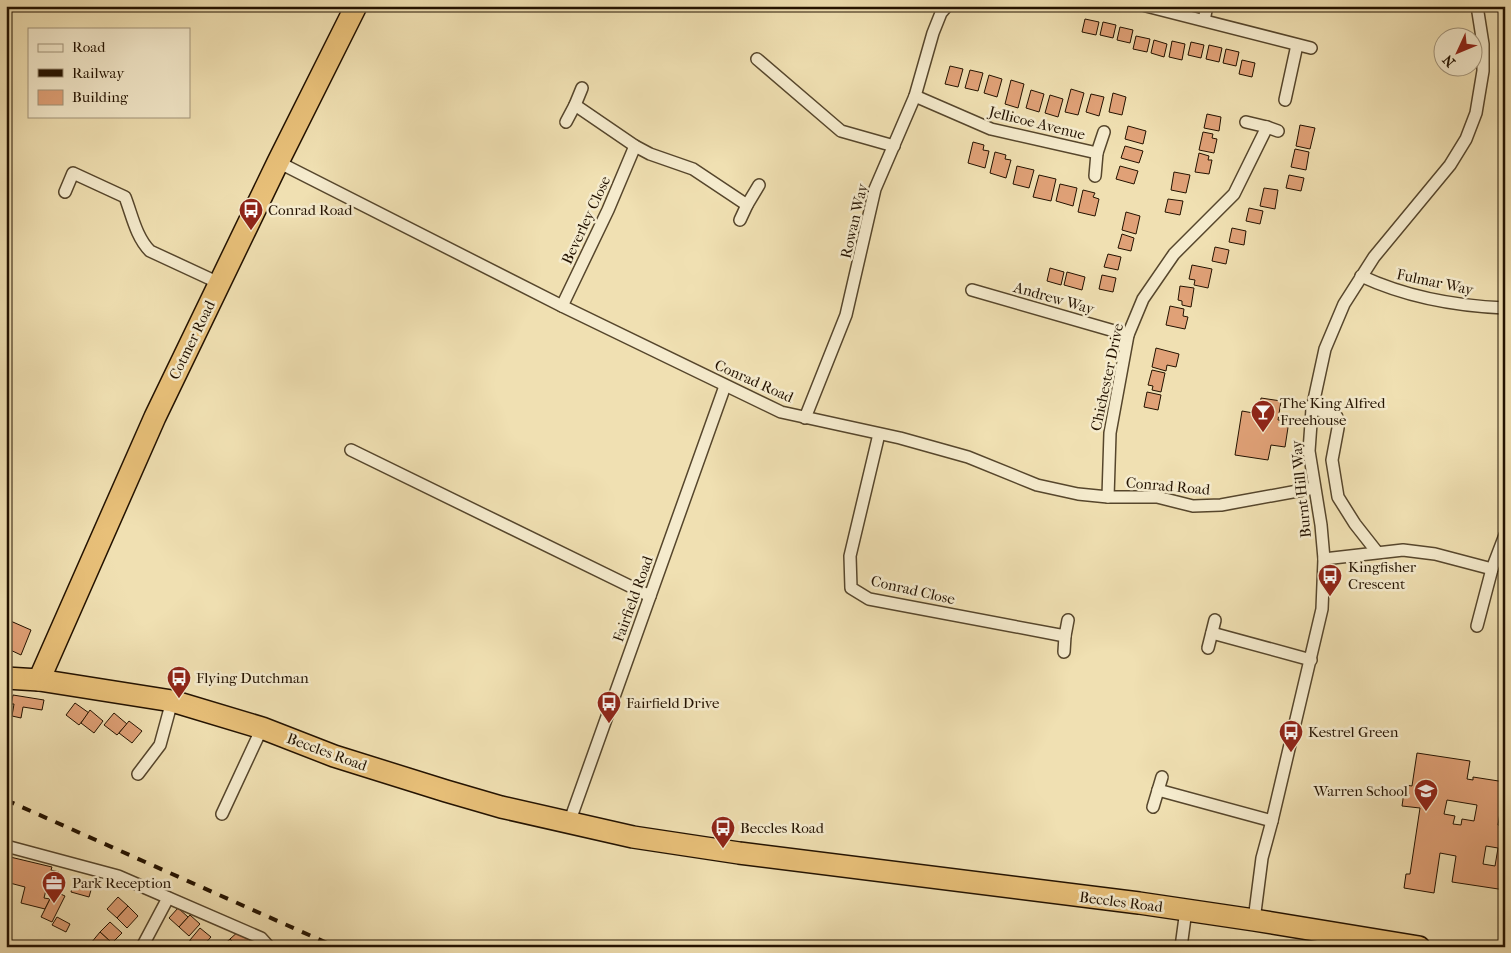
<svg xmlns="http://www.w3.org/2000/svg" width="1511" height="953" viewBox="0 0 1511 953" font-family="'IM FELL French Canon',serif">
<rect width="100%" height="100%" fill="#f0e0b2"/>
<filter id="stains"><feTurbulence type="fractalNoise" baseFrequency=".004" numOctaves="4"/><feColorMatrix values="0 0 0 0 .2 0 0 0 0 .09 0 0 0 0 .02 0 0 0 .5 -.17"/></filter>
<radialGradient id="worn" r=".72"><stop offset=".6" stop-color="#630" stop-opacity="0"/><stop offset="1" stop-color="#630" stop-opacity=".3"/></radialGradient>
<g fill="#e0a177" stroke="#231200" fill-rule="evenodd">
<path d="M1085,19l14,3 -3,13 -14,-3z"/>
<path d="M1103,22l13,3 -3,13 -13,-3z"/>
<path d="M1120,27l13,3 -3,13 -13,-3z"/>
<path d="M1136,36l14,3 -3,13 -14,-3z"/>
<path d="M1154,40l13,4 -3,13 -13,-4z"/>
<path d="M1172,41l13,3 -3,16 -13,-3z"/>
<path d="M1191,42l13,3 -3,13 -13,-3z"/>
<path d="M1209,45l13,3 -3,14 -13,-3z"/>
<path d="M1226,49l13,3 -3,14 -13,-3z"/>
<path d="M1242,60l13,3 -3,14 -13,-3z"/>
<path d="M950,66l13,3 -5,18 -13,-3z"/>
<path d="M970,70l13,3 -5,18 -13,-3z"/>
<path d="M989,75l13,4 -5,18 -13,-4z"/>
<path d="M1011,80l13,4 -6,24 -13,-4z"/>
<path d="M1071,89l13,4 -6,22 -13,-3z"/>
<path d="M1031,90l13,4 -5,18 -13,-4z"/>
<path d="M1113,93l13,4 -4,18 -13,-3z"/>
<path d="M1091,94l13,3 -5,19 -13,-4z"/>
<path d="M1050,95l13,4 -5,18 -13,-4z"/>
<path d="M1207,114l14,3 -2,14 -15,-3z"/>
<path d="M1300,125l15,3 -5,21 -14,-3z"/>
<path d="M1128,126l18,5 -3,13 -18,-5z"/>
<path d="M1203,132l10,2 -1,4 5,1 -3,14 -15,-3z"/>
<path d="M973,142l11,3 -1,5 6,1 -4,17 -17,-5z"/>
<path d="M1125,146l18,5 -4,12 -18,-5z"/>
<path d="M1295,149l14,3 -3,18 -15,-3z"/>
<path d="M995,152l11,3 -1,4 6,1 -5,18 -16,-5z"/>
<path d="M1199,153l10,3 -1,4h4l-3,14 -14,-2z"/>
<path d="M1017,166l17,4 -5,18 -16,-4z"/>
<path d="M1120,166l18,5 -4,13 -18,-5z"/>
<path d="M1174,172l16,3 -4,18 -15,-3z"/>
<path d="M1039,175l17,4 -5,22 -18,-4z"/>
<path d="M1289,175l15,3 -3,13 -15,-3z"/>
<path d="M1060,184l17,4 -4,18 -17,-5z"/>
<path d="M1264,188l14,2 -3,19 -15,-3z"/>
<path d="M1083,190l12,3 -2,4 6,2 -4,17 -17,-4z"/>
<path d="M1168,199l15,2 -3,14 -15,-3z"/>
<path d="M1249,208l14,3 -3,13 -14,-3z"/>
<path d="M1126,212l14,4 -4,18 -14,-4z"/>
<path d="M1232,228l14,3 -2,14 -15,-3z"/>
<path d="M1122,234l12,4 -3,13 -13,-3z"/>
<path d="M1215,247l14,3 -3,14 -14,-3z"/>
<path d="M1108,254l13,3 -3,13 -14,-3z"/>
<path d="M1192,265l20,4 -4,19 -14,-3 1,-5 -6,-1z"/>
<path d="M1050,268l14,4 -3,13 -14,-4z"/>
<path d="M1067,272l18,5 -3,13 -18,-5z"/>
<path d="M1102,275l14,3 -3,14 -14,-3z"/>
<path d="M1180,286l14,2 -3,19 -9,-2v-4l-4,-1z"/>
<path d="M1170,306l14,3 -1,7 5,1 -3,12 -19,-4z"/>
<path d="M1156,348l23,6 -3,13 -9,-2 -1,6 -14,-4z"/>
<path d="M1152,370l13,3 -4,19 -9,-2 1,-4 -5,-1z"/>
<path d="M1147,392l14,3 -3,15 -14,-3z"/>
<path d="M1261,398l20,3 -3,19 11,1 -4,26 -14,-2 -3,15 -33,-5 7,-44 17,3z"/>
<path d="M6,619l25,11 -10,25 -15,-7z"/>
<path d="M13,695l31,5 -2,10 -19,-3 -2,11 -9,-2 2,-12h-3z"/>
<path d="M75,703l14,10 -10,12 -13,-10z"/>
<path d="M90,710l13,11 -9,12 -13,-10z"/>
<path d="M114,713l13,11 -10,11 -13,-10z"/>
<path d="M129,721l13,10 -10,12 -13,-10z"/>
<path d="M1417,753l53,8 -3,18 6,1v-3l32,5 -7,43 7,1v64l-53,-8 4,-26 -16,-3 -6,40 -30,-5 2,-14h4l10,-66 -18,-2 3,-21 7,1zM1447,800l30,5 -3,16 -12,-2 -1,6 -8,-1 2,-8 -11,-2zM1486,846l12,2 -3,18 -12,-2z"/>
<path d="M6,856l46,11 -1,3 8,2 -3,12 -8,-2 -4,16 6,1 -5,10 -24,-6 4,-16 -19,-5z"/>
<path d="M75,878l18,5 -4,14 -18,-5z"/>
<path d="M54,891l11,5 -13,26 -11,-5z"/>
<path d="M118,897l10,9 -11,12 -10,-9z"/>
<path d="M128,906l10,10 -11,12 -10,-10z"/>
<path d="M178,908l10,9 -9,10 -10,-9z"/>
<path d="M190,915l10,9 -11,12 -10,-9z"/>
<path d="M57,917l13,7 -4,8 -14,-7z"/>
<path d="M110,922l12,11 -10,10 -12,-11z"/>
<path d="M200,928l11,9 -9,10h-4l-8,-7z"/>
<path d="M240,930l11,12 -6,5h-8l-7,-8z"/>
<path d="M100,932l12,11 -3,4h-13l-5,-4z"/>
<path d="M230,939l7,8h-16z"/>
<path d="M190,940l8,7h-14z"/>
</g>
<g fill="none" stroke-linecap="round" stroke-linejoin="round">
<defs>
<g id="street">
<path d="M1146,6l165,42"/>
<path d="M1204,20l3,-14"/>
<path d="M757,59l84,72 53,15"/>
<path d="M915,96l76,33 106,24 7,-21"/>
<path d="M1285,100l12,-55"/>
<path d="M575,105l7,-17"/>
<path d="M566,122l9,-17 60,41 15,8 43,15 54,36 -7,15"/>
<path d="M1246,122l21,5"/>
<path d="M278,162l284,144 219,106 119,26 68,19 69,28 41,9 30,3h49l36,9 28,-1 93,-17"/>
<path d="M1095,176l2,-23"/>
<path d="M65,192l8,-19 52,24c7,18 11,40 25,54l69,32"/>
<path d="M747,205l12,-20"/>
<path d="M1361,276c45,21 95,30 144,32"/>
<path d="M972,290l156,45"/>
<path d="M562,306l46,-96 27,-64"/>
<path d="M1312,409l17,3 8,5 1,11 -6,32 6,37 17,27 22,28"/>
<path d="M805,418l41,-103 29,-126 40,-93 18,-63 8,-20 6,-7"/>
<path d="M879,434l-29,122 1,32 18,11 196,37 3,-16"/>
<path d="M351,450l299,146"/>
<path d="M1108,497l2,-64 18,-98 15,-36 31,-45 60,-60 33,-67 11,4"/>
<path d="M1324,559l79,-9 32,4 57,15 13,-34"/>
<path d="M1477,626l15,-57"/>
<path d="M1212,633l99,27"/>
<path d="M1208,648l7,-28"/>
<path d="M1064,652l1,-16"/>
<path d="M138,774l22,-29 12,-44"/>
<path d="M1158,790l114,31"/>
<path d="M1153,807l9,-30"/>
<path d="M222,814l40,-86"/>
<path d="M569,823l156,-437"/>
<path d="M6,846l112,30 143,62 8,9"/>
<path d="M1254,920l8,-62 10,-37 50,-212 2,-50 -3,-34 -12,-74 3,-42 13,-60 19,-45 30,-47 76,-92 16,-26 10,-26 7,-42v-27l-6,-38"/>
<path d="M142,947l26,-49"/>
<path d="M1181,947l5,-37"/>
</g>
<g id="highway">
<path d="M6,678l33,2 133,21 90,27 72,28 112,35 55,16 132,30 106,16 400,50 115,17 165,27"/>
<path d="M39,680l116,-263 123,-255 78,-156"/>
</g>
</defs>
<use href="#street" stroke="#56462c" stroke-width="14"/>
<use href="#highway" stroke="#231200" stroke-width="24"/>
<use href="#street" stroke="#f5ebcd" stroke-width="11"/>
<use href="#highway" stroke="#e8c079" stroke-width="21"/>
<path stroke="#231200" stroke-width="4" stroke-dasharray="9 9" stroke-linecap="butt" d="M6,800l330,147"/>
</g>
<defs>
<symbol id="bus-pin" viewBox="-11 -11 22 30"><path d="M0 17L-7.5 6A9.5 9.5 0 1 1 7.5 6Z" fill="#8f2418" stroke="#f5ebcd"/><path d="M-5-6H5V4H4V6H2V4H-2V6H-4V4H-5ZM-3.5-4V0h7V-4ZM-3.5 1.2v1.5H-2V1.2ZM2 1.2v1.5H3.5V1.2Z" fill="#fff"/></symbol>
<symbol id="bar-pin" viewBox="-11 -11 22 30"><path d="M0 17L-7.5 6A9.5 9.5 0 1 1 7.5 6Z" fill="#8f2418" stroke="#f5ebcd"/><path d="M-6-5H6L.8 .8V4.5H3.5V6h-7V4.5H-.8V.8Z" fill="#fff"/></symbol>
<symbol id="school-pin" viewBox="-11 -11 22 30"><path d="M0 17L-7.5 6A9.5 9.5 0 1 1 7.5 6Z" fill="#8f2418" stroke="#f5ebcd"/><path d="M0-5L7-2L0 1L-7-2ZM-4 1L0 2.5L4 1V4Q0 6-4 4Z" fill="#fff"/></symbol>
<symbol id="office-pin" viewBox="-11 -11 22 30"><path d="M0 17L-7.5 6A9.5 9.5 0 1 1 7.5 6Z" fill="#8f2418" stroke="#f5ebcd"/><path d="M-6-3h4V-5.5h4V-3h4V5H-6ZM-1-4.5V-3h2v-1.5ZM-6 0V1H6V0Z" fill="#fff"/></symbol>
</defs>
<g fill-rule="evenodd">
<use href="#bus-pin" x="237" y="196" width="28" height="38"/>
<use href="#bar-pin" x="1249" y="398" width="28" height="38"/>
<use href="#bus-pin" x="1316" y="562" width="28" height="38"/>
<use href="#bus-pin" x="165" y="664" width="28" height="38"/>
<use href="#bus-pin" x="595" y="689" width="28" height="38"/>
<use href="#bus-pin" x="1277" y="718" width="28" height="38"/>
<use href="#school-pin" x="1412" y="777" width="28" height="38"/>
<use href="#bus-pin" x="709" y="814" width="28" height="38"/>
<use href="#office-pin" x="40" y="869" width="28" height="38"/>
</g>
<g text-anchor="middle" stroke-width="5" stroke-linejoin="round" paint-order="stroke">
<g font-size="15" fill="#231200" stroke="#f5ebcd">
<text transform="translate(1037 123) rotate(14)" y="5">Jellicoe Avenue</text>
<text transform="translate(586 220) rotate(-65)" y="5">Beverley Close</text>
<text transform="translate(854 221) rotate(-77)" y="5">Rowan Way</text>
<text transform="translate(1435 282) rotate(12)" y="5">Fulmar Way</text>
<text transform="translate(1054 298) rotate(16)" y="5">Andrew Way</text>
<text transform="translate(192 340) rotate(-64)" y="5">Cotmer Road</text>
<text transform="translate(1107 377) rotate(-78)" y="5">Chichester Drive</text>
<text transform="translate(754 381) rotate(24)" y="5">Conrad Road</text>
<text transform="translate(1168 486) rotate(5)" y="5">Conrad Road</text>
<text transform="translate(1301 489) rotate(-96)" y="5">Burnt Hill Way</text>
<text transform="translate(913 590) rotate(13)" y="5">Conrad Close</text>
<text transform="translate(633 599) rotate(-70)" y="5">Fairfield Road</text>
<text transform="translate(327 752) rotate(20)" y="5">Beccles Road</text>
<text transform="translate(1121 902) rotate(7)" y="5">Beccles Road</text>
</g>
<g font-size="15" fill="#231200" stroke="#f5ebcd" text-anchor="start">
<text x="268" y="215">Conrad Road</text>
<text x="1280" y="408">The King Alfred<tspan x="1280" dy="17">Freehouse</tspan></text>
<text x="1348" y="572">Kingfisher<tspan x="1348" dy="17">Crescent</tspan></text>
<text x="196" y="683">Flying Dutchman</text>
<text x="626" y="708">Fairfield Drive</text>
<text x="1308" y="737">Kestrel Green</text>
<text x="1408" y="796" text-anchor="end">Warren School</text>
<text x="740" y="833">Beccles Road</text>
<text x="72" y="888">Park Reception</text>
</g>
</g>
<rect width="1511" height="953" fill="none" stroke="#f0e0b2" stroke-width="25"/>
<rect x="8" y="8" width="1496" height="938" fill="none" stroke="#231200" stroke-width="2.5"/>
<rect x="12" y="12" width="1486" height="928" fill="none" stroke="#231200"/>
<rect x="28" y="28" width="162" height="90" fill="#f5ebcd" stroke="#a1947b"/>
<rect x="38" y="44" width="25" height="8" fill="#f5ebcd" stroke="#a1947b"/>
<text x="72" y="52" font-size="15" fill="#231200">Road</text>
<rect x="38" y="69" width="25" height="8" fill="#231200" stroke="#a1947b"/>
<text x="72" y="78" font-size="15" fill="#231200">Railway</text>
<rect x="38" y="90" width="25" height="15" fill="#e0a177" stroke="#a1947b"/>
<text x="72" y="102" font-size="15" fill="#231200">Building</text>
<g transform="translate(1458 52) rotate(226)"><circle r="24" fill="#f5ebcd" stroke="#a1947b"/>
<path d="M0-4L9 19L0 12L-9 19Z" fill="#8f2418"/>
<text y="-8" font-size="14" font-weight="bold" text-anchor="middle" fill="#231200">N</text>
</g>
<rect width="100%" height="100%" filter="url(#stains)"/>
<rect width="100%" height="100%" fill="url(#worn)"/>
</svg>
